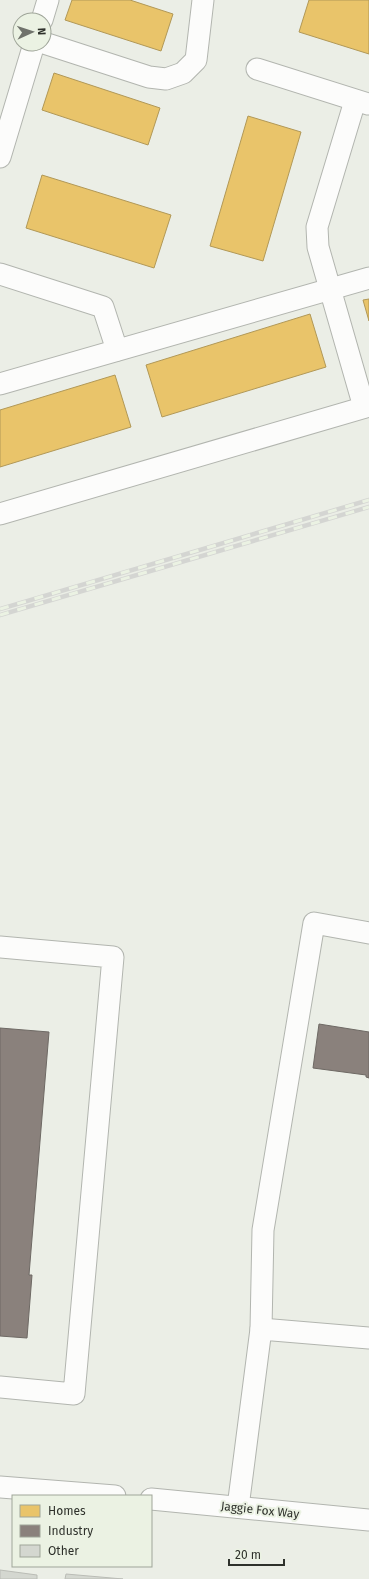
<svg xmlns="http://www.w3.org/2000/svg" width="369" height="1579" viewBox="0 0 369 1579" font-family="'Fira Sans',sans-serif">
<rect width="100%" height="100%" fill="#ebeee6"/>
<g fill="#e9c46a" stroke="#b19857">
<path d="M72,0h58l43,14 -12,37 -96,-31z"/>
<path d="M309,0h60v54l-70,-22z"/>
<path d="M54,73l106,35 -12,37 -106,-35z"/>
<path d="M248,116l53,16 -38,129 -53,-15z"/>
<path d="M42,175l129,40 -17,53 -128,-40z"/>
<path d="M369,299v22l-6,-21z"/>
<path d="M310,314l16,53 -164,50 -16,-52z"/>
<path d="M115,375l16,52 -131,40v-57z"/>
</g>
<g fill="#8a817c" stroke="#6e6964">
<path d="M319,1024l50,8v46l-3,-1v-2l-53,-7z"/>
<path d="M0,1028l49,4 -20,243h3l-5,63 -27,-2z"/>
</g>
<g fill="#d4d7d0" stroke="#babcb6">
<path d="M0,1570l37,5v4h-37z"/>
<path d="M66,1574l57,5h-58z"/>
</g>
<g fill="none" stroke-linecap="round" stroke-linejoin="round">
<defs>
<g id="minor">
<path d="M42,20l6,-20"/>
<path d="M44,43l105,34 17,2 17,-6 13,-13 7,-60"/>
<path d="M257,69l111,35"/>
<path d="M355,101l-38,126 1,20 46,160"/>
<path d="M0,157l34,-113"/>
<path d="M0,274l103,33 14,43"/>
<path d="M0,384l369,-106"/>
<path d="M0,514l369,-108"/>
<path d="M0,947l113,10 -39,437 -74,-7"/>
<path d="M261,1329l2,-99 51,-307 55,10"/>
<path d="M0,1487l115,9"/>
<path d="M151,1499l218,21"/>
<path d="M238,1507l23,-178 108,9"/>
</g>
</defs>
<use href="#minor" stroke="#b2b5af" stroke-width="23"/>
<use href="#minor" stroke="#fcfcfb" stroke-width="21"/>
<defs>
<g id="rail">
<path d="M0,609l369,-109"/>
<path d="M0,615l369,-108"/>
</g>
</defs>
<use href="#rail" stroke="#d4d5d2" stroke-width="4.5"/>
<use href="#rail" stroke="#ebf2e3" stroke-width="3" stroke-dasharray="9" stroke-linecap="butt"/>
</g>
<g text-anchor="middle" stroke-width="4" stroke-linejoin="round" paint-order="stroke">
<g font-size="12" fill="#2e312b" stroke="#ebf2e3">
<text transform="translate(260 1510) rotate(6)" y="4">Jaggie Fox Way</text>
</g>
</g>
<rect x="12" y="1495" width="140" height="72" fill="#ebf2e3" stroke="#9fa599"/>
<rect x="20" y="1505" width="20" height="12" fill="#e9c46a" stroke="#9fa599"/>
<text x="48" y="1515" font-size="12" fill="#2e312b">Homes</text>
<rect x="20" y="1525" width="20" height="12" fill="#8a817c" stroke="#9fa599"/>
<text x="48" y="1535" font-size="12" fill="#2e312b">Industry</text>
<rect x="20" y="1545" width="20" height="12" fill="#d4d7d0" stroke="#9fa599"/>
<text x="48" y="1555" font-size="12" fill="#2e312b">Other</text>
<g transform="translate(32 32) rotate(87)"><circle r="19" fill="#ebf2e3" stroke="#9fa599"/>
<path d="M0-3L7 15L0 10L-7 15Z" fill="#70736c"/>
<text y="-6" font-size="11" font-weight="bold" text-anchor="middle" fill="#2e312b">N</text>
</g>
<path d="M229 1559v6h55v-6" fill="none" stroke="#2e312b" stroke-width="2"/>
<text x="235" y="1559" font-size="12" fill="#2e312b" stroke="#ebf2e3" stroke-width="3" paint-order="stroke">20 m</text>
</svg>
